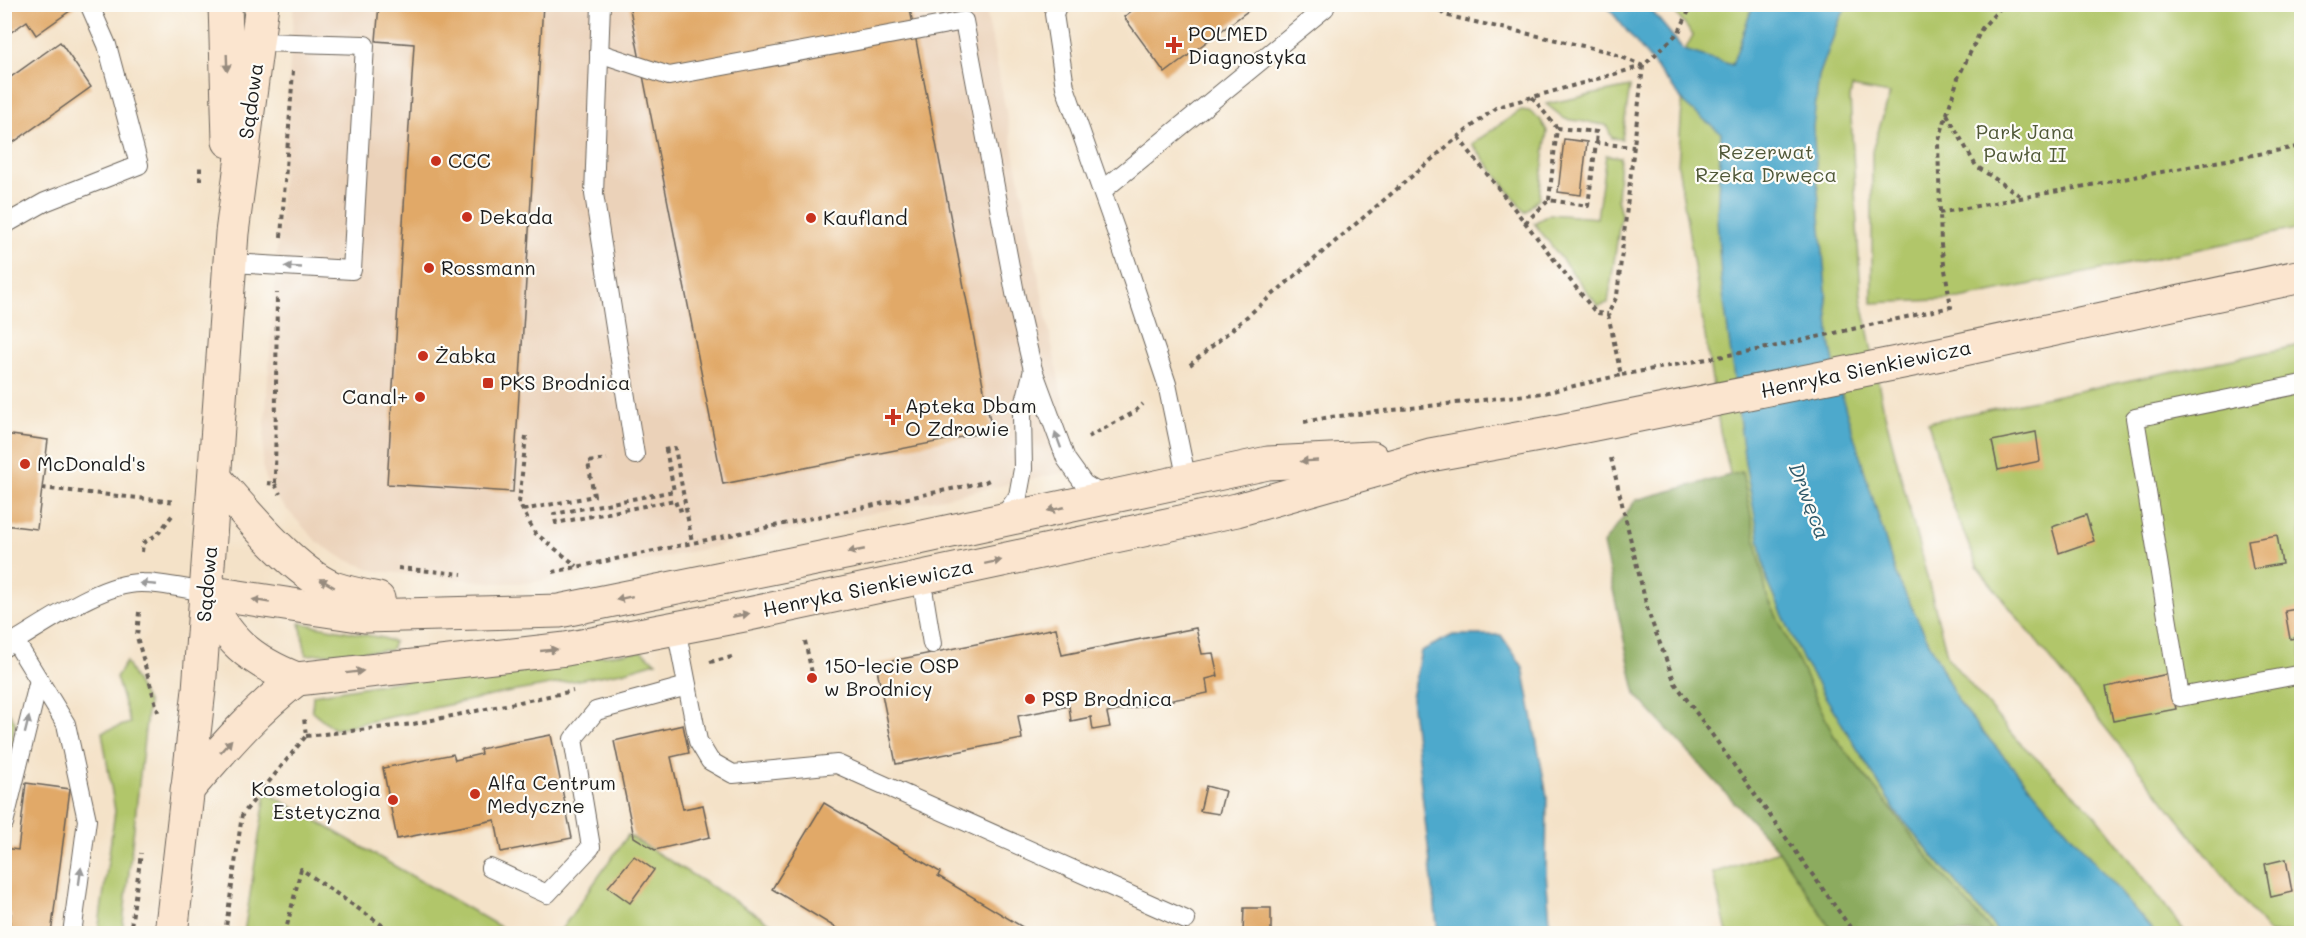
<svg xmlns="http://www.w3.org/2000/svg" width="2306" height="938" viewBox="0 0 2306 938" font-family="Mali,sans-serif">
<rect width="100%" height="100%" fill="#fdfcf7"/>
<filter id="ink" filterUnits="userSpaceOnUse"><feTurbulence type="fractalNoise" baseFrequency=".0167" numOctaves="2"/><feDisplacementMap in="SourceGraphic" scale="12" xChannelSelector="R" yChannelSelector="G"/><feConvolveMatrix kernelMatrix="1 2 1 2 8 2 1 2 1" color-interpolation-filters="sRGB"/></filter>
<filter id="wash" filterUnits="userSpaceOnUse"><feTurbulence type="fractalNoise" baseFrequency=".008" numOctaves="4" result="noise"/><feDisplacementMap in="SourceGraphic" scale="24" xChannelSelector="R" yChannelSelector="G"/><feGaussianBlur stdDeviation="1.35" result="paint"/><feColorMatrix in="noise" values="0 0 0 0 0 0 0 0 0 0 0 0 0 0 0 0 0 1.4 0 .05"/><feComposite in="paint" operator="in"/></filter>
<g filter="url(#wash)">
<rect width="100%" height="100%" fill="#f4e2c8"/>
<path fill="#ebd2b9" d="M980,4l7,11 82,416 16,37 -491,104 -67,11h-27l-124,-12 -32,-12 -27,-17 -47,-51 -8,-25 32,-461z"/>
<g fill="#b1c66b" stroke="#667144" stroke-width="1.5">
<path d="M1669,5h632v223l-341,71 -88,4v-152l18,-57 -38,-7 -2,11 11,199 23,114 64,247 68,81 79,75 91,119h-199l-162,-185 -67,-157 -38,-160 -42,-266 8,-117 7,-13z"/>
<path d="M1630,87l-8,52 -10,-1 -6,-13 -41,-6 -19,-15z"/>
<path d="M1521,110l8,1 11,8 7,12 -8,67 -14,14 -53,-68z"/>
<path d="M1606,155l14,2 -3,42 4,15 -13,89 -10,3 -64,-83 16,-9 47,4z"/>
<path d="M2301,345v588h-32l-291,-365 -27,-67 -23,-79z"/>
<path d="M300,623l83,15 11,4 -3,8 -85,5z"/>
<path d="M641,651l15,11 -34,10 -122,22 -166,35 -22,-18 1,-16 94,-15z"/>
<path d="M126,662l22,42 -26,229h-24l17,-122 -13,-79 28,-9 -14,-46z"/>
<path d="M5,706l10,16 -10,69z"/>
<path d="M266,792l245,141h-267z"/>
<path d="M628,835l158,98 -228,1z"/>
<path d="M1779,851l55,82h-107l-14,-60z"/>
</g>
<path fill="#8cab5f" stroke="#54643e" stroke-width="1.5" d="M1742,472l25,124 67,140 104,133 55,64h-159l-55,-82 -143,-156 -33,-151 33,-44z"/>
<g fill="#4ea9cc" stroke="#356274" stroke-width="1.5">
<path d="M1606,5h41l37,45 48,15 21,-60h95l-8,14 -21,57 -6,51 17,214 7,39 59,195 64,130 195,228h-156l-103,-121 -92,-150 -37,-82 -22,-117 -24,-185 -4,-60 4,-85 -33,-26z"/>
<path d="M1453,635h48l22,32 24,129 -1,77 5,60h-113l-27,-235 10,-47z"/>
</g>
<g id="blocks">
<g fill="#e1a968">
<path d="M4,4h68l2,4 -38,27 -9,-14 -23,16z"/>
<path d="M379,4h164l-30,488 -126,-8 27,-440 -38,-3z"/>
<path d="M629,4h280l83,427 -269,53z"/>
<path d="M1140,4h117l-92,69 -41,-56z"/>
<path d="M60,42l31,45 -87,62v-67z"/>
<path d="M1564,139l23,3 -6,53 -23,-3z"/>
<path d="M2036,432l4,29 -42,9 -6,-29z"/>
<path d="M4,434l44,6 -11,89 -33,-4z"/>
<path d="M2086,515l8,26 -35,12 -7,-26z"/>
<path d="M2277,535l5,29 -29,5 -5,-29z"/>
<path d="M2302,608v29l-12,2 -5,-28z"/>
<path d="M1056,628l6,27 134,-27 6,26 11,-1 5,23 -12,3 2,14 -101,20 3,14 -17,3 -2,-13 -20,4 -2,-15 -51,10 4,23 -126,25 -20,-100z"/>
<path d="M2168,674l8,35 -63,12 -7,-34z"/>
<path d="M683,725l6,28 -18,4 12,52 20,-4 7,32 -55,13 -21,-13 -20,-96z"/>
<path d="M551,735l21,103 -71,14 -6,-32 -98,19 -14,-71 70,-14 2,6 26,-6 -1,-5z"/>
<path d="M26,783l44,6 -19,145h-43l3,-20 -7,-1v-65l14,2z"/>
<path d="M1206,786l19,5 -6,23 -19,-3z"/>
<path d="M824,803l116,69 -2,4 96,58h-188l-74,-45z"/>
<path d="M634,856l20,14 -24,33 -22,-16z"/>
<path d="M2286,859l6,33 -21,5 -6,-33z"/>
<path d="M1244,908h27v25l-28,-1z"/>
</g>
</g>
</g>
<g filter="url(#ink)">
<use href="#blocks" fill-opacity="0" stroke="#686158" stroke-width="1.5"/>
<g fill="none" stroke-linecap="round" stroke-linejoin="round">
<defs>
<g id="lane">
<path d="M601,4l-7,190 41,261"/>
<path d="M1058,4l-4,10 11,73 53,150 49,147 20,97"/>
<path d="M599,53l70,23 295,-55 51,272 18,77 33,89 18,25 22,13"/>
<path d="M1102,191l223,-183 -2,-4"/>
<path d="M4,225l41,-23 94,-37 -32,-120 -18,-41"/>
<path d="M231,263l121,7 13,-225 -106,-3"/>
<path d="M2302,384l-167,34 45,279 122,-23"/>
<path d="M1001,520l17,-24 5,-27 -1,-55 11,-44"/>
<path d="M921,577l11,67"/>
<path d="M676,628l22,113 12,20 23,13 104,-10 349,156"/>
<path d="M15,641l51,83 21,96 -15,114"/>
<path d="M5,647c36,-20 95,-65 137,-64 20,0 43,6 64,9"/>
<path d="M4,823l35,-143"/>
<path d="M490,868l57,26 44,-47 -18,-108 23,-28 91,-25"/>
</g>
<g id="secondary">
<path d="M225,4l4,137"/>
<path d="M216,479c28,32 78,93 117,109 15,5 30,8 45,11"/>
<path d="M206,592c17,46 45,69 91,87l269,-30 178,-34 493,-105 193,-55 120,-22 367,-74 385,-83"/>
<path d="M206,592l159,24 194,-5 355,-72 354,-76 104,-5"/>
<path d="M187,790c34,-39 68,-80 110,-111"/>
<path d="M171,934l28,-244 33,-457 30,-229"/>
</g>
</defs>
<use href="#lane" stroke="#686158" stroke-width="20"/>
<use href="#secondary" stroke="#686158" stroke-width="35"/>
<g stroke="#686158" stroke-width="4" stroke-dasharray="4.5 4.5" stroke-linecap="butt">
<path d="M1435,4l9,11 166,37 33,14"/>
<path d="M1643,66l-26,230 -9,18 13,61 151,-28 179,-40 -10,-62 -3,-102 20,-65 24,-50 22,-24"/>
<path d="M1532,97l25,31 -8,72"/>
<path d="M1947,114l29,52 46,31"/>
<path d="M1557,128l40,4 -1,11"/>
<path d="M1458,137l138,176 12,1"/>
<path d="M200,181v-17"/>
<path d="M1939,213l363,-67"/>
<path d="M1525,223l24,-23 39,6 8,-63 38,4"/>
<path d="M281,237l12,-166"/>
<path d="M1190,365l268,-228 39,-30 146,-41 36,-34 13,-28"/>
<path d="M1304,422l26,-5 214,-24 77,-18"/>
<path d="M526,436l-7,67 16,30 42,33"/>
<path d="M1088,437l45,-24 10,-9"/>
<path d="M666,449l8,42 -120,23 2,9 119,-23 3,10 8,-2"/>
<path d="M664,450l11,-2 17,94"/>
<path d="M1611,458l37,154 27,71 180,251"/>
<path d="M267,483l8,1 2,-191"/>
<path d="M275,484l5,10"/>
<path d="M42,488l134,14"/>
<path d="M523,510l71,-14 -6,-34 19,-3"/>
<path d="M142,552l1,-9 15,-9 16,-21"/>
<path d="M398,568l64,6"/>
<path d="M553,572l432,-90 6,-3"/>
<path d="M139,612l-2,25 21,75"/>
<path d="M805,641l7,32"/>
<path d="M710,662l22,-5"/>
<path d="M306,736l107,-12 160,-33"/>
<path d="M130,934l11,-81"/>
<path d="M225,934l17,-119 64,-79 -2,-18"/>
<path d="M285,934l16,-65 94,65"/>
<path d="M593,934l2,-3 2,3"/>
</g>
<use href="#lane" stroke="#fff" stroke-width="18"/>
<use href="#secondary" stroke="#fbe5cf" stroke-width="33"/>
</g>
<defs><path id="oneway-solid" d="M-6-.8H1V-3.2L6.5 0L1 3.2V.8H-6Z" transform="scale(1.5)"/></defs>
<g fill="#978b7e">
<use href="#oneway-solid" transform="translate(227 63) rotate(88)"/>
<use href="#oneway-solid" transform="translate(1309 461) rotate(177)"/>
<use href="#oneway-solid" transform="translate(1056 509) rotate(168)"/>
<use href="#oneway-solid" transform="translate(856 551) rotate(169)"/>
<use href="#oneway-solid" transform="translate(993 562) rotate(-12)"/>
<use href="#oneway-solid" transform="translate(327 583) rotate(-150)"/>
<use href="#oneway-solid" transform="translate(624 598) rotate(168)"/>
<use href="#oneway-solid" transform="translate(261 601) rotate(-170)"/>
<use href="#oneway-solid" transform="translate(741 615) rotate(-11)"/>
<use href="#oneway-solid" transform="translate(549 650) rotate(-6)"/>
<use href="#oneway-solid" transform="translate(355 672) rotate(-7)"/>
<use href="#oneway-solid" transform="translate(226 746) rotate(-48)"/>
</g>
<g fill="#999">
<use href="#oneway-solid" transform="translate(293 267) rotate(-177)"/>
<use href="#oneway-solid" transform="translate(1058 440) rotate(-110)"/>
<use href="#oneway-solid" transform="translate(148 584) rotate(-175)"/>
<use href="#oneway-solid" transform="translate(27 725) rotate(-76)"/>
<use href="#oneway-solid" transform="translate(80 876) rotate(-82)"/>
</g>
</g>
<g fill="#c8321e" stroke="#fdfcf7" stroke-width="2">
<path d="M1171 36h6v6h6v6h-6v6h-6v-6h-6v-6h6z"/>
<circle cx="436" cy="161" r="6"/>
<circle cx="467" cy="217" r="6"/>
<circle cx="811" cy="218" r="6"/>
<circle cx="429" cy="268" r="6"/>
<circle cx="423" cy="356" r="6"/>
<rect x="482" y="377" width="12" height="12" rx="3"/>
<circle cx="420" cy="397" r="6"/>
<path d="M890 408h6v6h6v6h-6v6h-6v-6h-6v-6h6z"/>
<circle cx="25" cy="464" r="6"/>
<circle cx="812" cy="678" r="6"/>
<circle cx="1030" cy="699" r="6"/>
<circle cx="475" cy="794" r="6"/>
<circle cx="393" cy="800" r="6"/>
</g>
<g text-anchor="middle" stroke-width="4.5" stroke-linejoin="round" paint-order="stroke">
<g font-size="20" fill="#1c1c1c" stroke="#fdfcf7" text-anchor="start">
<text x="1188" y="41">POLMED<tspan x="1188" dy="23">Diagnostyka</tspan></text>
<text x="448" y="168">CCC</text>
<text x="479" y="224">Dekada</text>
<text x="823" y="225">Kaufland</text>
<text x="441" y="275">Rossmann</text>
<text x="435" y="363">Żabka</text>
<text x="500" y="390">PKS Brodnica</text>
<text x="408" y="404" text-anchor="end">Canal+</text>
<text x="905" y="413">Apteka Dbam<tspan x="905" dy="23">O Zdrowie</tspan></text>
<text x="37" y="471">McDonald's</text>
<text x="824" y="673">150-lecie OSP<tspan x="824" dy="23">w Brodnicy</tspan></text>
<text x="1042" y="706">PSP Brodnica</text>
<text x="487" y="790">Alfa Centrum<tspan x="487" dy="23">Medyczne</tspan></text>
<text x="381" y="796" text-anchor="end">Kosmetologia<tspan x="381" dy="23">Estetyczna</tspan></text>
</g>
<g font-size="20" fill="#1c1c1c" stroke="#fdfcf7">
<text transform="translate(251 101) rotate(-82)" y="7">Sądowa</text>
<text transform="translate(1866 369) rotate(-12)" y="7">Henryka Sienkiewicza</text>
<text transform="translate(207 584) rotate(-85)" y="7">Sądowa</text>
<text transform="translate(868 588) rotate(-12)" y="7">Henryka Sienkiewicza</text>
</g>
<g font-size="20" fill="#505838" stroke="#fdfcf7">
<text x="2025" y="139">Park Jana<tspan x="2025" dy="23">Pawła II</tspan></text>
<text x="1766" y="159">Rezerwat<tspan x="1766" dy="23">Rzeka Drwęca</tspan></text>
</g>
<g font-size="21" font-style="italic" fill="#325b6b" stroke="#fdfcf7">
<text transform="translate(1809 501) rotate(69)" y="7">Drwęca</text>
</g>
</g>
<rect width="2306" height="938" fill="none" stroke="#fdfcf7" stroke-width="24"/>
</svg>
